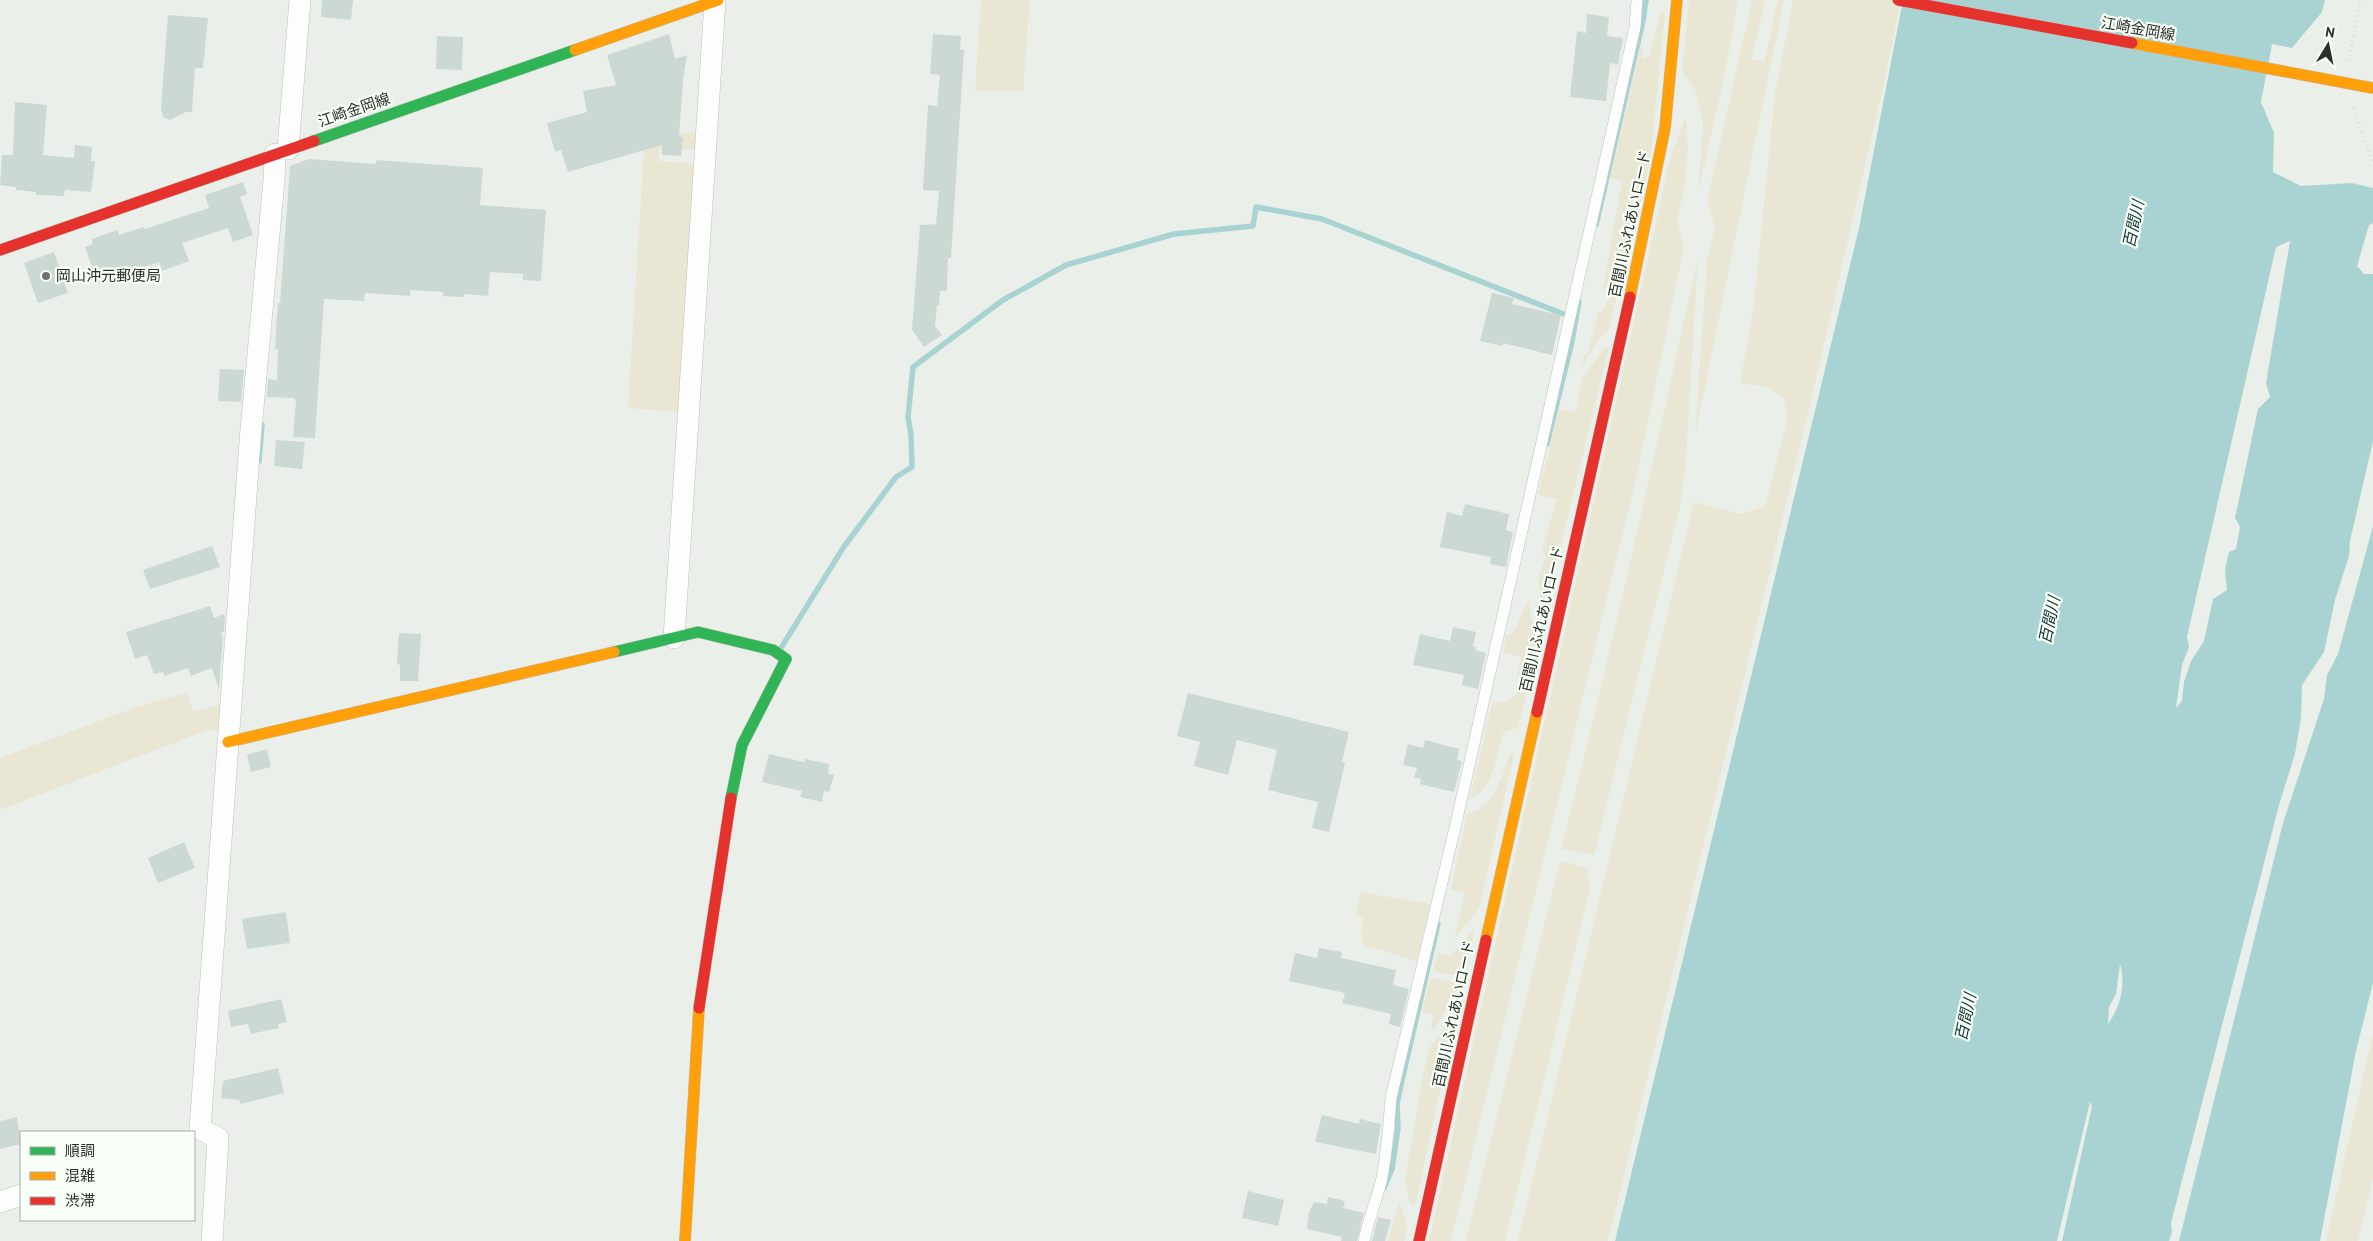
<svg xmlns="http://www.w3.org/2000/svg" width="2373" height="1241" viewBox="0 0 2373 1241" font-family="'PT Sans','Noto Sans JP',sans-serif">
<rect width="100%" height="100%" fill="#eaf0e9"/>
<g fill="#eae6d4">
<path d="M981,0h49l-7,91h-48z"/>
<path d="M1689,0h49l-13,72 -27,122 5,-72 -8,-32 -13,-19z"/>
<path d="M1752,0h13l-13,59 12,3 14,-62h6l-89,436 12,-176 8,-34 -8,-24z"/>
<path d="M1793,0h108l-17,83 -70,305 -206,853h-90l176,-739 47,12 24,-8 23,-88 -4,-20 -17,-11 -27,-4 14,-78 21,-212z"/>
<path d="M1661,12h4l-15,149 -23,101 -8,7 -17,24 20,-112 -12,-3 32,-134 1,15 6,-3z"/>
<path d="M1686,117l2,31 -4,40 -7,33 7,26 -46,223 -187,771h-22l242,-1086z"/>
<path d="M645,132l53,1 -2,16h-37v12l37,3 -14,248 -54,-4z"/>
<path d="M1698,257l-12,202 -5,43 -87,353 -33,-6c50,-196 94,-394 137,-592z"/>
<path d="M1622,276l-14,55 -8,6 -18,29 2,-11 4,-2 10,-39 6,-5z"/>
<path d="M1604,348h5l-66,270 -3,-4 -1,-40 6,-16 -3,-7 15,-52 -19,-4 21,-86 17,3 6,-33z"/>
<path d="M1529,598l2,19 8,20 -6,30 -16,10 4,-20 -18,-4 3,-17 8,-5z"/>
<path d="M1530,680l-12,47 -15,6c-6,22 -9,56 -33,66l22,-97c19,2 26,-8 38,-22z"/>
<path d="M187,693l6,19 32,-9 -2,30 -13,-4 -210,81v-52l139,-52z"/>
<path d="M1515,751l-36,157 -25,31 11,-46 -14,-4 16,-76c27,-3 35,-38 43,-59z"/>
<path d="M1560,861l28,7 1,25 -84,348h-39z"/>
<path d="M1361,892l69,12 -13,57 -53,-16 -3,-6 2,-22 -7,-3z"/>
<path d="M1475,927l-10,44 -5,5 -20,-3 -7,-4 5,-16 11,3 12,-11z"/>
<path d="M1430,978l28,5 -3,13 -20,32 -4,3 2,-17 -11,-2z"/>
<path d="M1457,1012l-41,190 -3,2 -3,-1 -5,-20 1,-9 20,-114 5,-15z"/>
<path d="M2373,1033v144l-15,64h-32z"/>
<path d="M1399,1200l8,27 -3,14h-16z"/>
</g>
<g fill="#a9d3d3" fill-rule="evenodd">
<path d="M1903,0h422l-3,12 -30,36 -20,-4 -11,58 13,31 -1,39 28,14 51,-3 21,5v35l-4,2 -12,41 7,8h9v167l-23,100 -1,15 -14,44 -11,52 -22,33 -1,33 -6,36 -16,51 -108,418 1,9 -3,9h-107l30,-135 -2,-4 -33,139h-442l244,-1013zM2290,241l-24,142 4,14 -12,12 -23,109 5,9 -4,22 -7,3 -4,18 2,20 -14,9 -9,42 -13,20 -7,21 -2,19 -6,7 6,-43 7,-18 -2,-10 89,-390zM2120,964c6,20 1,42 -12,60l1,-17 7,-13z"/>
<path d="M2373,526v457l-17,68 -36,190h-141l104,-418 41,-124 3,-24 11,-21z"/>
</g>
<g fill="none" stroke-linecap="round" stroke-linejoin="round">
<g stroke="#a9d3d3" stroke-width="5.5">
<path d="M1596,225l47,-204 3,-21"/>
<path d="M1547,444l24,-98 8,-44"/>
<path d="M259,461l3,-36"/>
<path d="M781,648l62,-100 53,-71 16,-10 -1,-32 -3,-18 5,-50 90,-67 63,-35 108,-31 79,-8 3,-19 66,12 254,100"/>
<path d="M1384,1188l8,-19 6,-41 -1,-24 6,-28 35,-152"/>
</g>
</g>
<g fill="#ccd9d2">
<path d="M322,0h31l-2,20 -30,-3z"/>
<path d="M1587,14l22,3 -2,19 16,2 -5,27 -8,-2 -4,38 -36,-4 7,-66 9,2z"/>
<path d="M168,15l40,3 -5,50h-8l-3,44h-6l-16,8 -7,-3 -2,-9z"/>
<path d="M669,34l6,25 12,-4 -4,26 -4,56h4l-2,19 -19,-1v-10l-94,27 -7,-22 -6,2 -8,-29 40,-11 -4,-21 33,-6 -9,-30z"/>
<path d="M933,34l28,2 -1,14h4l-13,208h-3l-1,33h-7l-1,14h-2l-2,21 7,9 -18,12 -12,-17 8,-105 16,-1 3,-33 -16,-1 5,-85 9,1 3,-31 -10,-1z"/>
<path d="M437,36l26,1 -1,33 -26,-1z"/>
<path d="M15,102l32,3 -4,50 31,3 1,-13 17,2 -1,14h4l-4,31 -26,-2 -1,6 -28,-1v-3l-20,-2v-3l-16,-2 2,-30h11z"/>
<path d="M309,159l67,5v-4l107,8 -3,37 66,5 -5,71 -18,-1v-6l-33,-2 -2,24 -24,-2v3l-21,-1v-4l-33,-2v6l-45,-3 -1,8 -40,-2 -9,139 -22,-1 3,-36 -2,-3 -27,-1 1,-18 9,1 1,-31h-3l1,-19 2,-27h2l10,-137z"/>
<path d="M243,182l4,12 -7,3 13,38 -20,7 -5,-14 -46,15 7,18 -27,10 -3,-9 -61,22 -13,-37 8,-3 -1,-5 26,-9 1,5 25,-8 1,2 64,-21 -4,-13z"/>
<path d="M54,252l14,41 -30,10 -14,-40z"/>
<path d="M1492,293l22,5 -2,6 49,11 -9,40 -49,-12 -1,3 -22,-5z"/>
<path d="M220,369l24,1 -3,32 -23,-1z"/>
<path d="M276,440l29,2 -3,27 -28,-3z"/>
<path d="M1465,504l44,10 -3,16 7,2 -7,35 -16,-3 1,-7 -51,-10 7,-35 15,4z"/>
<path d="M212,546l8,21 -70,22 -7,-19z"/>
<path d="M210,606l4,12 10,-4 1,3 -1,15 -3,1 2,5 -4,52 -7,-22 -21,8 -3,-8 -24,8 -1,-4 -9,2 -7,-19 -12,4 -9,-27z"/>
<path d="M1453,627l23,5 -3,14 3,1 -1,3 11,3 -8,36 -16,-4 2,-10 -51,-10 7,-31 30,7z"/>
<path d="M399,633l22,1 -3,47h-18v-16l-3,-1z"/>
<path d="M1188,693l161,39 -7,30 3,1 -16,69 -17,-4 6,-26 -50,-12 9,-40 -40,-10 -9,35 -34,-9 6,-24 -23,-6z"/>
<path d="M1425,740l34,9 -2,11 5,1 -8,31 -34,-8 1,-5 -7,-2 3,-9 -14,-3 5,-21 15,4z"/>
<path d="M267,749l4,18 -20,5 -4,-17z"/>
<path d="M769,754l35,8 1,-3 24,5 -1,10 6,1 -5,17 -5,-1 -2,11 -22,-5 2,-6 -40,-9z"/>
<path d="M184,842l11,26 -37,15 -10,-25z"/>
<path d="M286,912l4,31 -43,6 -5,-30z"/>
<path d="M1319,948l23,4 -1,6 55,12 -3,15 16,4 -9,38 -11,-3 2,-10 -49,-11 3,-10 -56,-12 6,-28 22,5z"/>
<path d="M281,999l6,23 -9,2 1,4 -28,6 -3,-10 -17,3 -3,-16z"/>
<path d="M278,1068l6,25 -43,11 -2,-4 -18,-2 2,-17z"/>
<path d="M1322,1115l37,9 1,-5 21,5 -5,30 -61,-12z"/>
<path d="M17,1117l4,27 -21,5v-28z"/>
<path d="M1248,1191l36,9 -6,26 -36,-8z"/>
<path d="M1328,1197l17,4 -2,7 21,5 -7,28h-16l1,-4 -35,-8 2,-17 5,-10 13,2z"/>
<path d="M1378,1217l13,3 -6,21h-13z"/>
</g>
<g fill="none" stroke-linecap="round" stroke-linejoin="round">
<defs>
<path id="lane" d="M1364,1241c4,-21 13,-42 18,-63 5,-27 7,-53 9,-80l66,-279 154,-684 24,-108 2,-27"/>
<g id="street">
<path d="M288,149l12,-149"/>
<path d="M674,638l41,-637"/>
<path d="M0,1202l21,-7"/>
<path d="M212,1241l6,-103 -18,-9 50,-688 24,-261 1,-26"/>
</g>
<g id="fast">
<path d="M314,141l261,-91"/>
<path d="M614,652l84,-20 75,18 13,9 -44,86 -11,53"/>
</g>
<g id="slow">
<path d="M575,50l143,-50"/>
<path d="M1630,297l35,-169 12,-128"/>
<path d="M228,742l386,-90"/>
<path d="M1486,940l51,-228"/>
<path d="M685,1241l14,-233"/>
</g>
<g id="jam">
<path d="M0,250l314,-109"/>
<path d="M1537,712l93,-415"/>
<path d="M699,1008l32,-210"/>
<path d="M1419,1241l67,-301"/>
</g>
</defs>
<use href="#lane" stroke="#bcc1bb" stroke-width="12"/>
<use href="#street" stroke="#bcc1bb" stroke-width="22"/>
<use href="#fast" stroke="#bcc1bb" stroke-width="12"/>
<use href="#slow" stroke="#bcc1bb" stroke-width="12"/>
<use href="#jam" stroke="#bcc1bb" stroke-width="12"/>
<g stroke="#dadcda" stroke-width="3" stroke-dasharray="1 4" stroke-linecap="butt">
<path d="M2349,61l11,-61"/>
<path d="M2353,108l20,55"/>
</g>
<use href="#lane" stroke="#fcfdfc" stroke-width="11"/>
<use href="#street" stroke="#fcfdfc" stroke-width="21"/>
<use href="#fast" stroke="#30b455" stroke-width="11"/>
<use href="#slow" stroke="#ff9f0a" stroke-width="11"/>
<use href="#jam" stroke="#e5322d" stroke-width="11"/>
<defs>
<path id="slow-bridge" d="M2132,43l241,45"/>
<path id="jam-bridge" d="M1898,0l234,43"/>
</defs>
<use href="#slow-bridge" stroke="#bcc1bb" stroke-width="12" stroke-linecap="butt"/>
<use href="#jam-bridge" stroke="#bcc1bb" stroke-width="12" stroke-linecap="butt"/>
<use href="#slow-bridge" stroke="#ff9f0a" stroke-width="11"/>
<use href="#jam-bridge" stroke="#e5322d" stroke-width="11"/>
</g>
<circle fill="#6e736d" stroke="#f7fff7" stroke-width="2" cx="46" cy="276" r="5"/>
<g text-anchor="middle" stroke-width="4.5" stroke-linejoin="round" paint-order="stroke">
<g font-size="15" fill="#2b2f2a" stroke="#f7fff7">
<text transform="translate(2138 29) rotate(10)" y="5">江崎金岡線</text>
<text transform="translate(354 110) rotate(-19)" y="5">江崎金岡線</text>
<text transform="translate(1630 224) rotate(-78)" y="5">百間川ふれあいロード</text>
<text transform="translate(1542 619) rotate(-77)" y="5">百間川ふれあいロード</text>
<text transform="translate(1454 1014) rotate(-78)" y="5">百間川ふれあいロード</text>
</g>
<g font-size="15" fill="#2b2f2a" stroke="#f7fff7" text-anchor="start">
<text x="56" y="281">岡山沖元郵便局</text>
</g>
<g font-size="16" font-style="italic" fill="#153334" stroke="#f7fff7">
<text transform="translate(2133 224) rotate(-78)" y="6">百間川</text>
<text transform="translate(2049 620) rotate(-78)" y="6">百間川</text>
<text transform="translate(1965 1017) rotate(-78)" y="6">百間川</text>
</g>
</g>
<rect x="20" y="1131" width="175" height="90" fill="#f7fff7" stroke="#a5aca5"/>
<rect x="30" y="1147" width="25" height="8" fill="#30b455" stroke="#a5aca5"/>
<text x="65" y="1156" font-size="15" fill="#2b2f2a">順調</text>
<rect x="30" y="1172" width="25" height="8" fill="#ff9f0a" stroke="#a5aca5"/>
<text x="65" y="1181" font-size="15" fill="#2b2f2a">混雑</text>
<rect x="30" y="1197" width="25" height="8" fill="#e5322d" stroke="#a5aca5"/>
<text x="65" y="1206" font-size="15" fill="#2b2f2a">渋滞</text>
<g transform="translate(2328 45) rotate(10)" stroke="#f7fff7" stroke-width="4" paint-order="stroke">
<path d="M0-4L9 19L0 12L-9 19Z" fill="#2b2f2a"/>
<text y="-8" font-size="14" font-weight="bold" text-anchor="middle" fill="#2b2f2a">N</text>
</g>
</svg>
